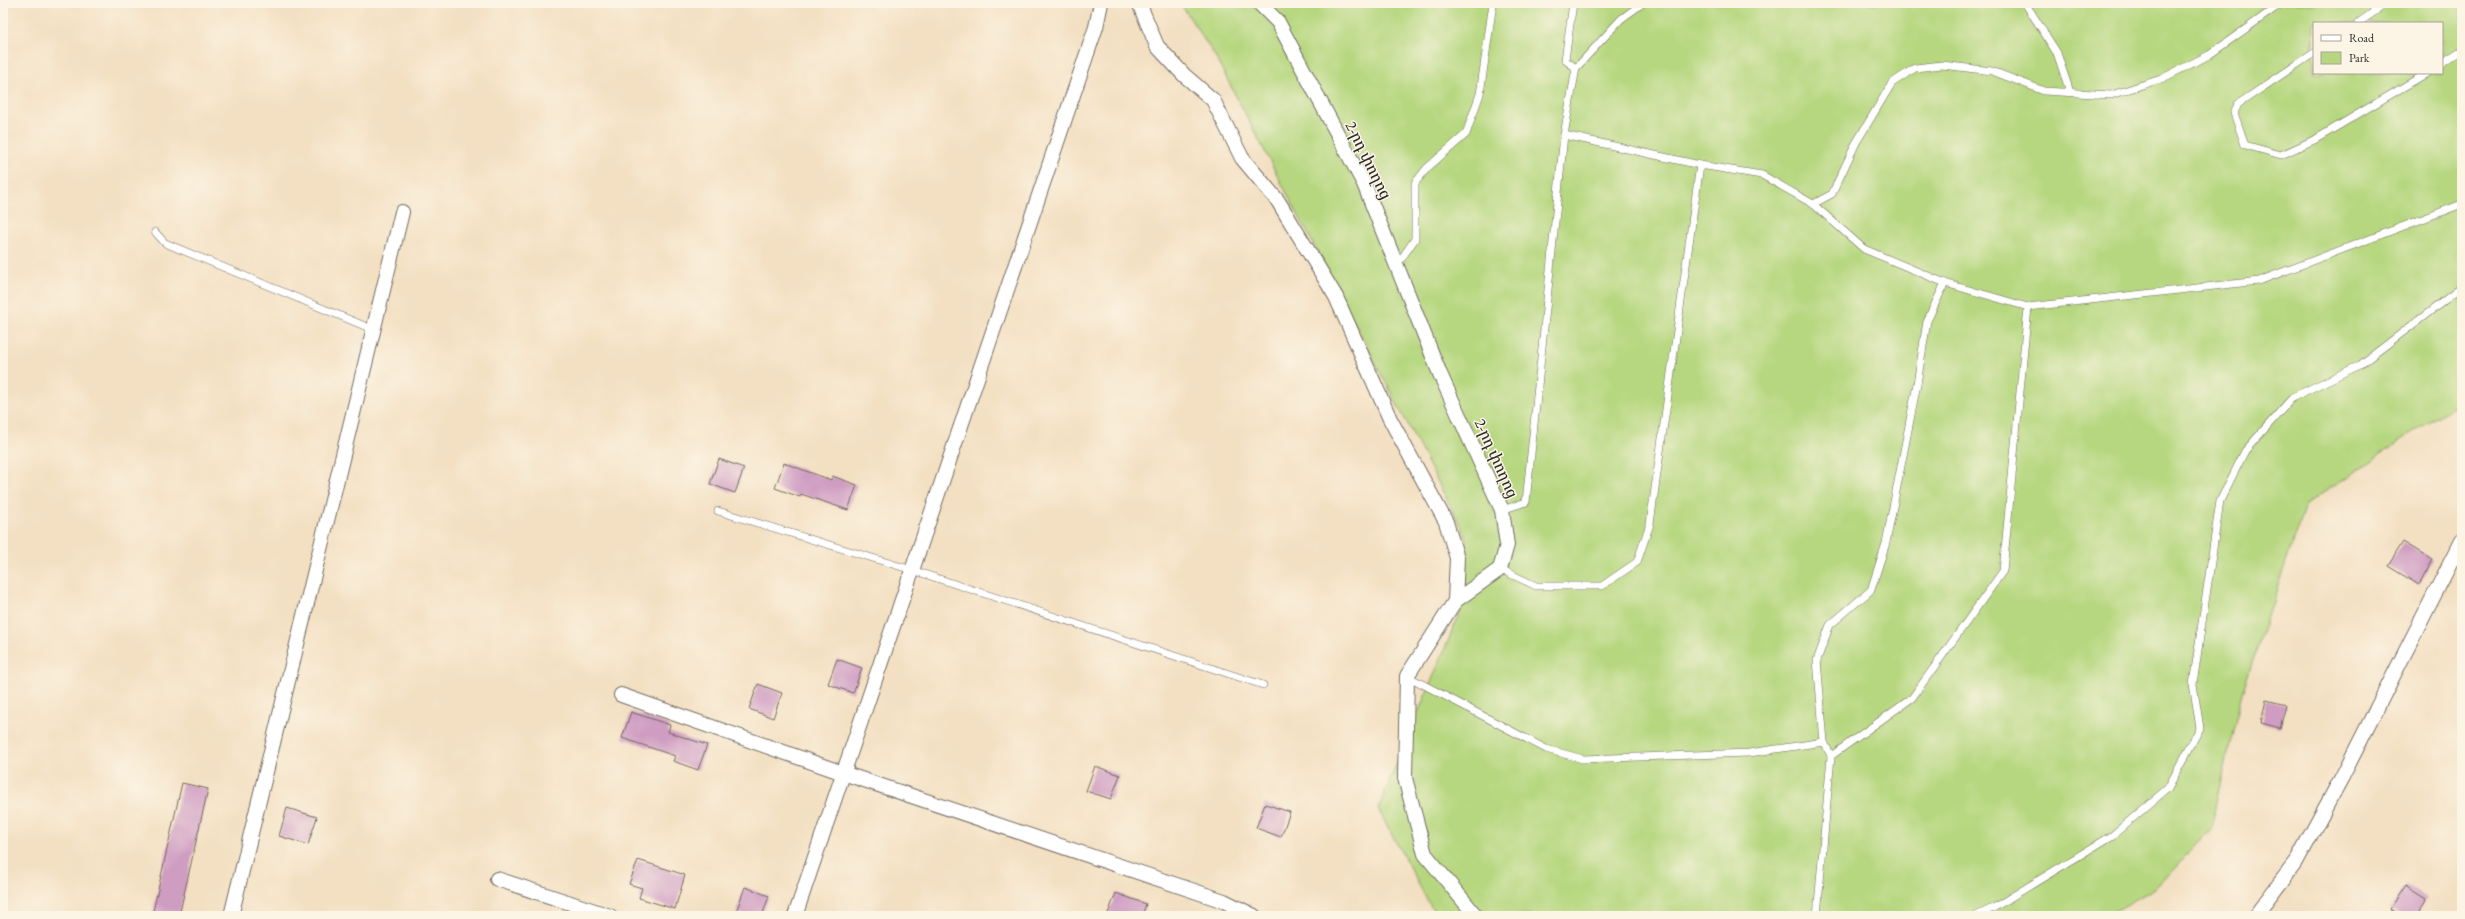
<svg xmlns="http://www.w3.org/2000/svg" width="2465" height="919" viewBox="0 0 2465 919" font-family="'EB Garamond','Noto Serif Armenian',serif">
<rect width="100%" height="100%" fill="#fcf5e5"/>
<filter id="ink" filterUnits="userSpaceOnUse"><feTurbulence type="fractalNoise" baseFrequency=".025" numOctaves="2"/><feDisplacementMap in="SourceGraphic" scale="8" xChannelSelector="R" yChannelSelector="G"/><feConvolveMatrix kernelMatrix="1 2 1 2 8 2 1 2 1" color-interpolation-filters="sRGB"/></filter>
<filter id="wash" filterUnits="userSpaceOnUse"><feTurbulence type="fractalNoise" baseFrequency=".012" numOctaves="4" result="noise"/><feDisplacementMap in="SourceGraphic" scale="16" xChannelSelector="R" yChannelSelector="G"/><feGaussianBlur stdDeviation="0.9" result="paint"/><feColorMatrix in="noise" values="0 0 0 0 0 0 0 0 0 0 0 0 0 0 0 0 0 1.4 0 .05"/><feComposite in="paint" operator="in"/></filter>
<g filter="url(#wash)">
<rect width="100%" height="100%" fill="#f3dfc1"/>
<path fill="#b6d77f" stroke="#708155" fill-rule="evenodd" d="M1180,3h1282v397l-157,105 -64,191 -30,133 -56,59 -48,28h-666l-9,-7 -54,-100 88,-211 -1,-64 -250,-478zM2314,23h128v50h-128z"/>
<g id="blocks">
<g fill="#cf9cc2">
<path d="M719,459l25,9 -9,25 -25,-9z"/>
<path d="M784,463l47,17 1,-4 25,9 -9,25 -47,-16 -1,3 -25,-9z"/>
<path d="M2403,542l30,18 -14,25 -31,-19z"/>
<path d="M837,659l25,9 -9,25 -25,-9z"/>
<path d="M758,684l24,9 -9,25 -24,-9z"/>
<path d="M2266,700l20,5 -6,23 -19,-5z"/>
<path d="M631,712l39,13 -2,7 39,13 -9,25 -25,-9 2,-5 -53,-18z"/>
<path d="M1095,766l25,9 -9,24 -25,-8z"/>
<path d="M182,783l26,6 -29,127h-27z"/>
<path d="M1265,804l25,8 -9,25 -25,-9z"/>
<path d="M287,808l30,9 -9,28 -29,-9z"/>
<path d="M638,860l47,15 -10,34 -36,-11 3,-10 -13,-4z"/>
<path d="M2406,885l21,13 -11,18h-15l-11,-7z"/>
<path d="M745,887l24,9 -7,20h-14l-12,-4z"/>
<path d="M1116,893l30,11 -4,12h-35z"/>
</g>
</g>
</g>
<g filter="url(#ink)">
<use href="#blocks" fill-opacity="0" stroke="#716a60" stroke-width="1"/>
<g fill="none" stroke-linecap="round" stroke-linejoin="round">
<defs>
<g id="lane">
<path d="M1573,3l-8,57 11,8"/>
<path d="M2025,3l32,50 13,39"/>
<path d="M2358,23l29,-20"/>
<path d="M2314,53l-76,51 -4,9 11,32 36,10 35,-16 111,-66"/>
<path d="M2442,63l20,-13"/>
<path d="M1564,135l12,-67 45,-49 22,-16"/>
<path d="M1813,204l19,-10 24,-51 36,-60 23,-15 27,-3 50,6 52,20 67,4 50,-16 48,-24 73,-52"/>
<path d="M155,232l10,11 207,86"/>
<path d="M1397,265l18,-26v-56l12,-15 39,-34 14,-40 13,-91"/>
<path d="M1502,510l24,-8 38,-367 136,30 62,10 51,29 51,45 81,34 83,24 231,-26 203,-77"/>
<path d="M718,511l194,59 351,115"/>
<path d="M1500,569l36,17h66l35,-24 13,-38 50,-359"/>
<path d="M1407,676l139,73 37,10 166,-6 75,-11"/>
<path d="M1831,756l-7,-14 -7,-82 13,-35 41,-35 15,-47 31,-159 10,-63 18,-38"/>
<path d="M1817,916l14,-160 81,-58 91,-127 25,-264"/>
<path d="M1976,916l19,-9 118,-72 55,-47 32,-60 -7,-44 27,-183 25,-50 48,-54 67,-32 102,-78"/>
</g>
<g id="street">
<path d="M1139,3l18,43 27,29 29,25 29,58 36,43 58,96 54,122 56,103 11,36 -2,43"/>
<path d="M1259,3l19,19 86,162 76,190 62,136 5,35 -7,24 -45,32 -48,75 -2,102 20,76 51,62"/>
<path d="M621,695l222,78 381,128 30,15"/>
<path d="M497,879l113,37"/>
<path d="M231,916l171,-704"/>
<path d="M795,916l301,-889 5,-24"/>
<path d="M2255,916l41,-54 46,-85 120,-237"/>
</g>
</defs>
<use href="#lane" stroke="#716a60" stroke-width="8"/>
<use href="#street" stroke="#716a60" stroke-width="16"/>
<use href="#lane" stroke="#fff" stroke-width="7"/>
<use href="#street" stroke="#fff" stroke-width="14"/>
</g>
</g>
<g text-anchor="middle" stroke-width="3" stroke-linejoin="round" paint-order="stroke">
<g font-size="16" fill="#2b2b2b" stroke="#fcf5e5">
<text transform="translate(1369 160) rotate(64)" y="6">2-րդ փողոց</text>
<text transform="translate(1497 458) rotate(66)" y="6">2-րդ փողոց</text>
</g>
</g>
<rect width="2465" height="919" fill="none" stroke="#fcf5e5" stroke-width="16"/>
<rect x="2313" y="22" width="130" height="52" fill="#fcf5e5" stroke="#a8a49b"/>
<rect x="2321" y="35" width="20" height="6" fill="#ffffff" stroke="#a8a49b"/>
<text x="2349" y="42" font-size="12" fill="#2b2b2b">Road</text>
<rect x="2321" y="52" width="20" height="12" fill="#b6d77f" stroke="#a8a49b"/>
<text x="2349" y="62" font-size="12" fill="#2b2b2b">Park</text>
</svg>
